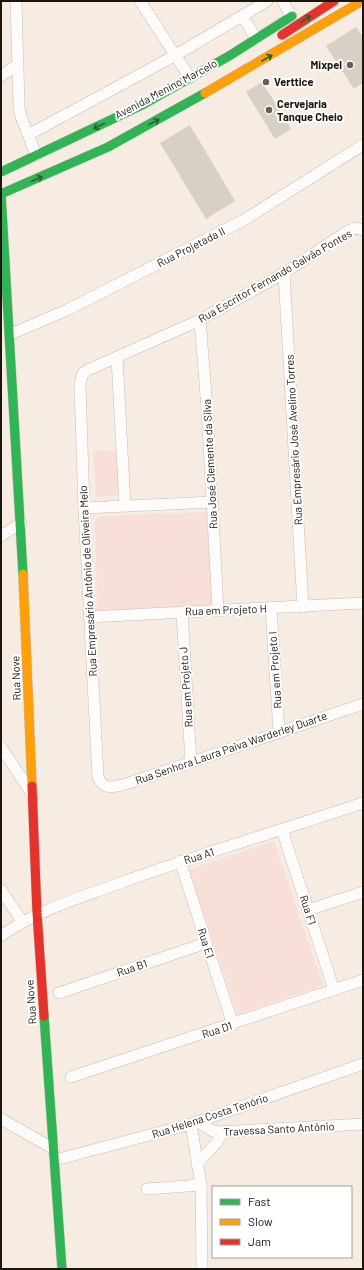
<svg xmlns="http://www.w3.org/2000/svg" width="364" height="1270" viewBox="0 0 364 1270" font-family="Barlow,sans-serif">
<rect width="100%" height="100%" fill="#f7ece1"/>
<g fill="#f8dfd8">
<path d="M117,450l2,45 -23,2 -3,-46z"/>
<path d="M207,512l11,92 -7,7 -111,4 -3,-6 -2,-88 5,-5z"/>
<path d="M274,841l49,144 -85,30 -49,-145z"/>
</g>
<g fill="#d6d0c7">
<path d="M356,27l7,10v46l-9,6 -28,-43z"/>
<path d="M262,82l29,47 -16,10 -29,-47z"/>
<path d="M190,125l45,76 -29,18 -46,-76z"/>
</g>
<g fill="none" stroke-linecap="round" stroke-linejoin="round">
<defs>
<g id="street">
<path d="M16,1l3,104 1,9 16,41"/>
<path d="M140,1l50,77"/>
<path d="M283,1l8,15"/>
<path d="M242,16l14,22"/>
<path d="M1,76l16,-11"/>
<path d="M28,135l148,-80 91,-54"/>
<path d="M363,230l-7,-2 -8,3 -64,42 -84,47 -110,49 -7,4 -3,12 4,123 14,269c6,15 19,9 31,6l234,-79"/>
<path d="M284,273l19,334"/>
<path d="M200,320l7,89 11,200"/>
<path d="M11,334l56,-24 177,-90 119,-75"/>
<path d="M117,358l8,148"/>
<path d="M84,508l129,-6"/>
<path d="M1,536l20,-13"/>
<path d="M271,608l8,124"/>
<path d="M182,612l9,150"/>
<path d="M89,617l274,-14"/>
<path d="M1,747l31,47"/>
<path d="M282,830l52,160"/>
<path d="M180,861l53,164"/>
<path d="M1,890l21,31"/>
<path d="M308,910l55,-18"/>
<path d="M1,936c38,-27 76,-37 119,-53 80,-29 162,-53 243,-80"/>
<path d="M59,993l147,-50"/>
<path d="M71,1077l292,-97"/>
<path d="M1,1119l53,30"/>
<path d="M198,1122l15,9 6,1 144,-8"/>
<path d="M191,1124l10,61 1,84"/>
<path d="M55,1160l136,-36 172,-60"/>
<path d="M197,1164l20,-22 6,-11"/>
<path d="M147,1189l54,-4"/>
</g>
<g id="fast">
<path d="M1,172l141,-67 87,-49 63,-40"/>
<path d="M1,194l22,380"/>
<path d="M1,194l107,-47 97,-54"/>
<path d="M44,1016l18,253"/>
</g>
<g id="slow">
<path d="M205,93l157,-92"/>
<path d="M23,574l9,212"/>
</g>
<g id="jam">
<path d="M282,35l52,-34"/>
<path d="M32,786l5,127 7,103"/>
</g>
</defs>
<use href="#street" stroke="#c6beb6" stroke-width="12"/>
<use href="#fast" stroke="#c6beb6" stroke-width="10"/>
<use href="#slow" stroke="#c6beb6" stroke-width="10"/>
<use href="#jam" stroke="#c6beb6" stroke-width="10"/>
<use href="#street" stroke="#fefcfa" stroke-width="11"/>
<use href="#fast" stroke="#30b455" stroke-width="9"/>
<use href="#slow" stroke="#ff9f0a" stroke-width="9"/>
<use href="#jam" stroke="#e5322d" stroke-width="9"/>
</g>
<defs><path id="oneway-shaft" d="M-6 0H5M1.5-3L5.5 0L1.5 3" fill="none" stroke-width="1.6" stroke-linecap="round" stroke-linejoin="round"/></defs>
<g stroke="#266432">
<use href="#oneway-shaft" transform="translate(306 19) rotate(-33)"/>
<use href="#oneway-shaft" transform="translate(267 58) rotate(-30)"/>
<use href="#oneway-shaft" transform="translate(154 122) rotate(-28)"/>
<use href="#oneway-shaft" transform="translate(99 126) rotate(154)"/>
<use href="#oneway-shaft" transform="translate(37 179) rotate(-24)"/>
</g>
<g fill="#686058" stroke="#fff" stroke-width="1.5">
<circle cx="350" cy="65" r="4"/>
<circle cx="266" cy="82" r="4"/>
<circle cx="269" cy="110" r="4"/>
</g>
<g text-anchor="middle" stroke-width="4" stroke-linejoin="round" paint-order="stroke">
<g font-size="11" font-weight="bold" fill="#1b150e" stroke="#fff" text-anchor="start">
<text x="342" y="69" text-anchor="end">Mixpel</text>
<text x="274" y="86">Verttice</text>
<text x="277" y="108">Cervejaria<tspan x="277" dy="13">Tanque Cheio</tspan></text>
</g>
<g font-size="11" fill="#1b150e" stroke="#fff">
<text transform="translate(166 89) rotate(-28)" y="4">Avenida Menino Marcelo</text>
<text transform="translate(191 247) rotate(-27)" y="4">Rua Projetada II</text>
<text transform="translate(275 276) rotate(-30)" y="4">Rua Escritor Fernando Galvão Pontes</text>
<text transform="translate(294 440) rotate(-93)" y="4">Rua Empresário José Avelino Torres</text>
<text transform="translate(210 464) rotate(-93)" y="4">Rua José Clemente da Silva</text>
<text transform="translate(88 581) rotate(-93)" y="4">Rua Empresário Antônio de Oliveira Melo</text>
<text transform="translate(226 610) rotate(-2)" y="4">Rua em Projeto H</text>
<text transform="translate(275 670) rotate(-94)" y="4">Rua em Projeto I</text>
<text transform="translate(16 678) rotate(-92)" y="4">Rua Nove</text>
<text transform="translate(186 687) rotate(-94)" y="4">Rua em Projeto J</text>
<text transform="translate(231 748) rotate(-19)" y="4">Rua Senhora Laura Paiva Warderley Duarte</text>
<text transform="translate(199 856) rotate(-17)" y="4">Rua A1</text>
<text transform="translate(308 910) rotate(72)" y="4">Rua F1</text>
<text transform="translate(206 943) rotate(72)" y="4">Rua E1</text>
<text transform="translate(132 968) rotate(-19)" y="4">Rua B1</text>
<text transform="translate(31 1002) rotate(-94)" y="4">Rua Nove</text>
<text transform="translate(217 1030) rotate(-18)" y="4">Rua D1</text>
<text transform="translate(210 1116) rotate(-18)" y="4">Rua Helena Costa Tenório</text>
<text transform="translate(279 1129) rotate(-3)" y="4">Travessa Santo Antônio</text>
</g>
</g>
<rect width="364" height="1270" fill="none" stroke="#1b150e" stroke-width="4"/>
<rect x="212" y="1186" width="140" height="72" fill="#ffffff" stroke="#a4a19f"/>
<rect x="220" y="1199" width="20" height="6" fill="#30b455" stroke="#a4a19f"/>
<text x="248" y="1206" font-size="12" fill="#1b150e">Fast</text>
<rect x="220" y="1219" width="20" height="6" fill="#ff9f0a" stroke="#a4a19f"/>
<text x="248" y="1226" font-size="12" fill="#1b150e">Slow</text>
<rect x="220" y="1239" width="20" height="6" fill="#e5322d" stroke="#a4a19f"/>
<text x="248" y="1246" font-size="12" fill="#1b150e">Jam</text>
</svg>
